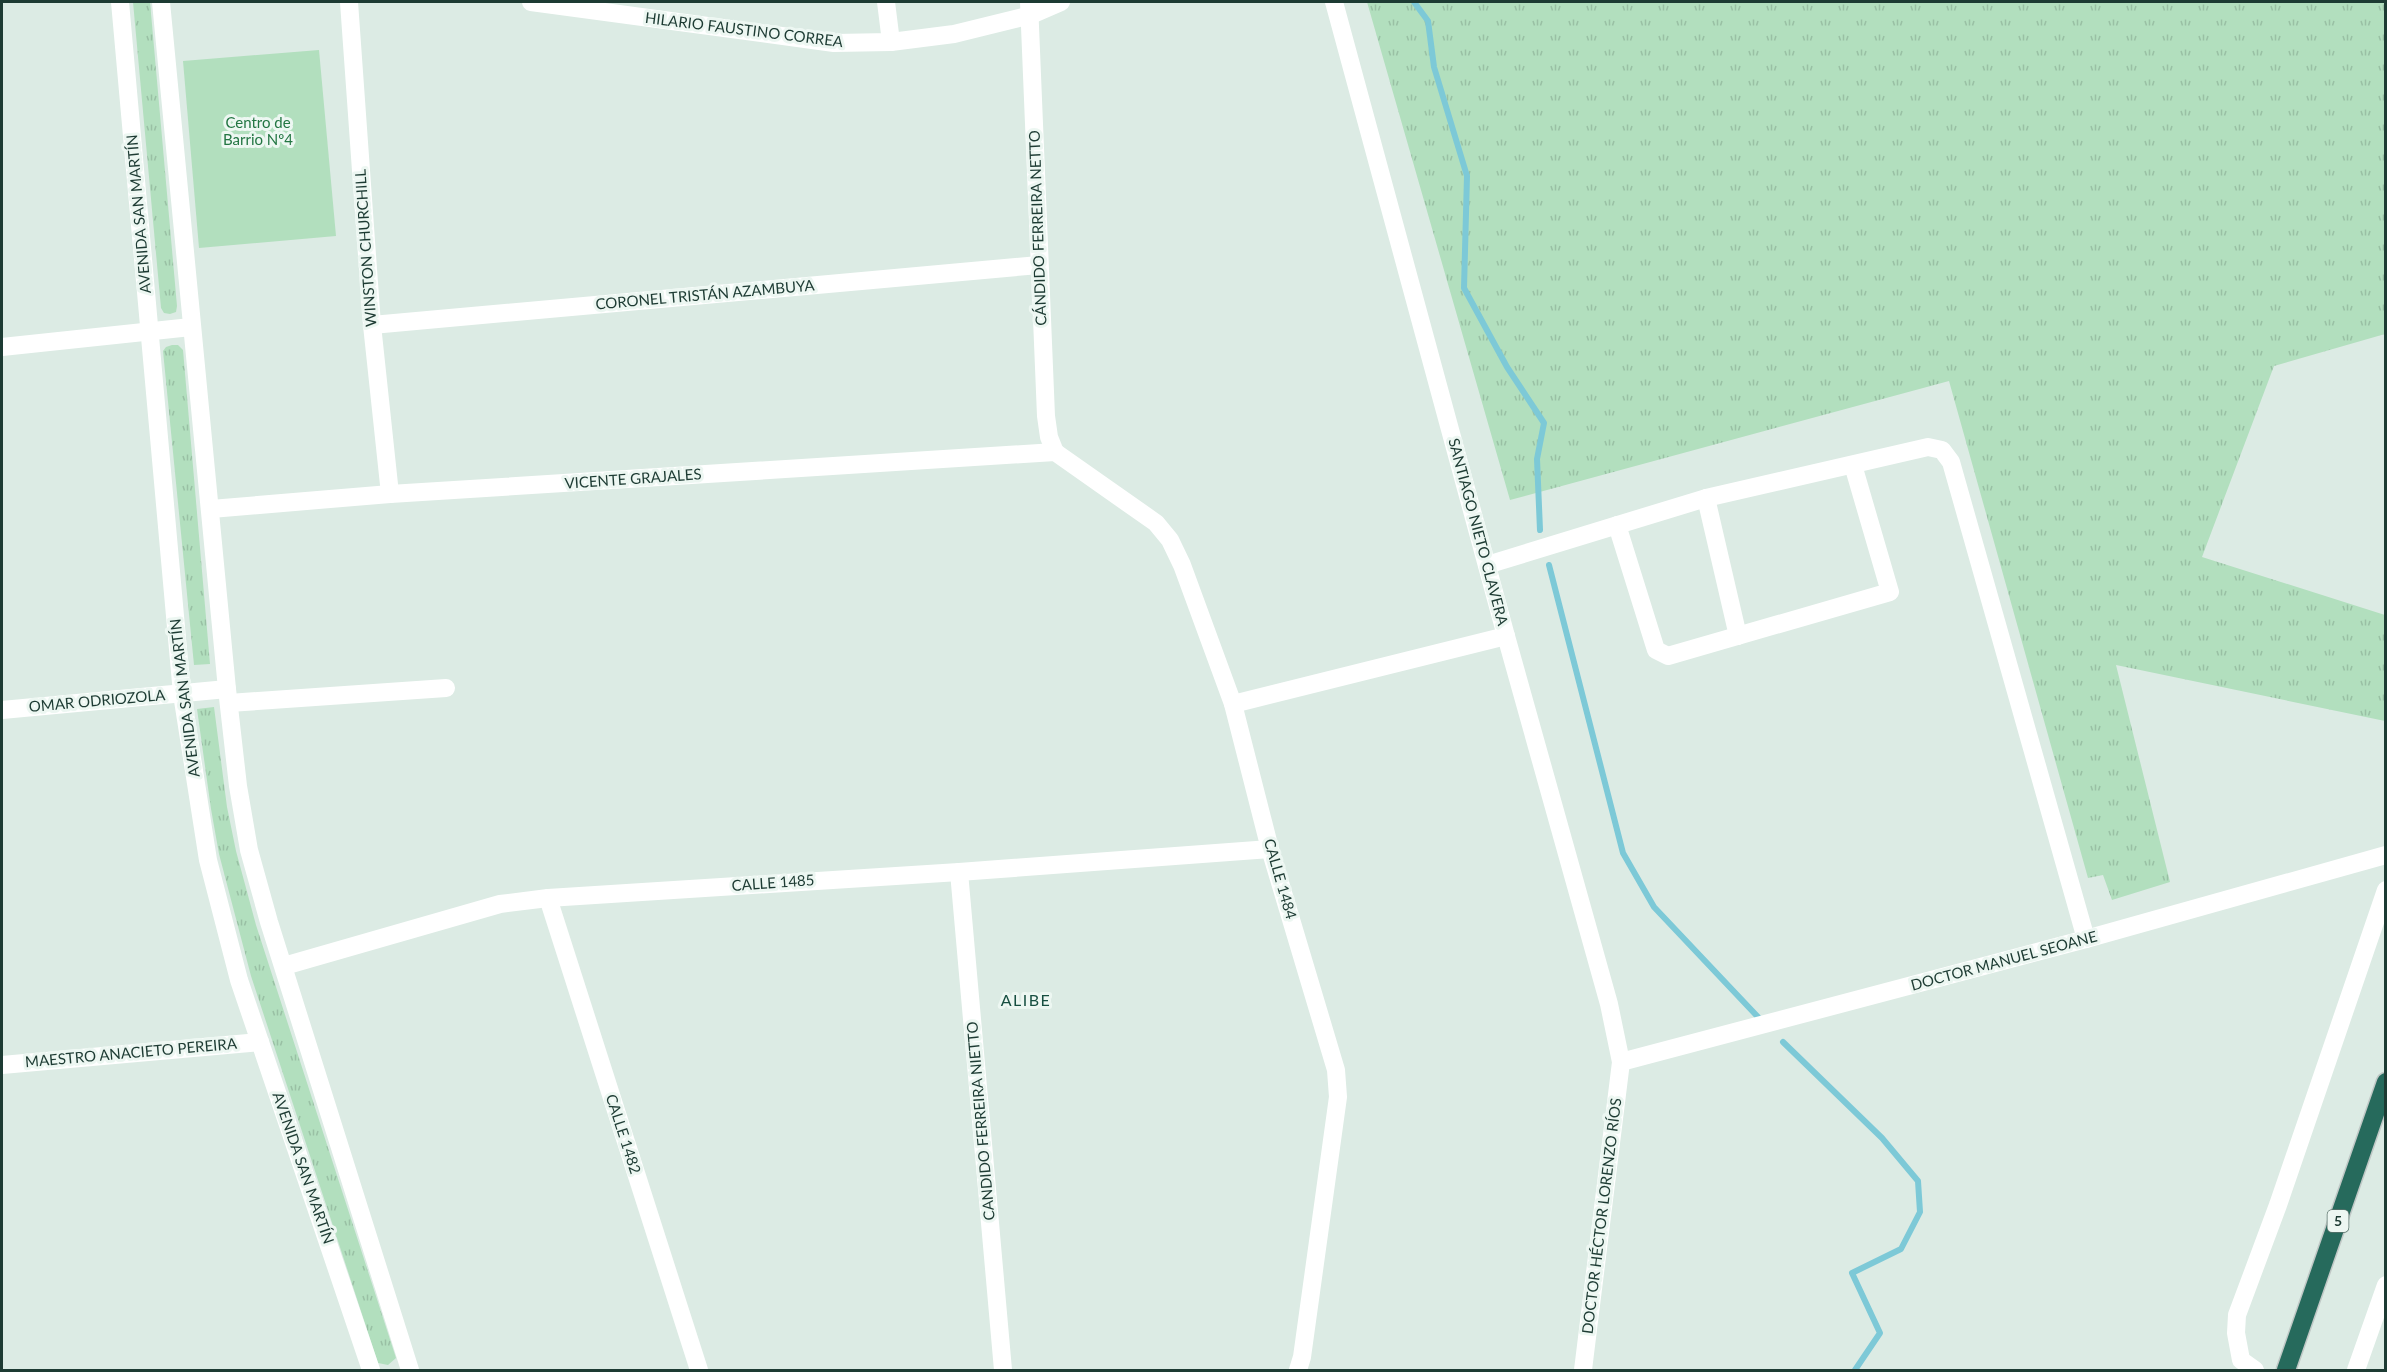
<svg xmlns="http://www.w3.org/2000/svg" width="2387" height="1372" viewBox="0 0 2387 1372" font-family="Lato,sans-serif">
<defs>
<pattern id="grass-tufts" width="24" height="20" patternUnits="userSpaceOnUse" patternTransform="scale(1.5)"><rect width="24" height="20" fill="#b2dfbe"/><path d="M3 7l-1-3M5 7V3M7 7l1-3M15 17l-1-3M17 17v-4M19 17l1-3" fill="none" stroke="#99c0a4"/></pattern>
</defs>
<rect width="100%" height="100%" fill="#dcebe4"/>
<g fill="url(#grass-tufts)">
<path d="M133,2h17l27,304 -1,6 -6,2 -6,-1 -3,-5z"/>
<path d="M1367,2h1018v332l-111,32 -72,191 183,58v106l-269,-56 54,217 -58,18 -9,-25 -15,3 -139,-497 -439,119z"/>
<path d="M172,345h6l5,5 27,314 -16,1 -31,-314 3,-4z"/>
<path d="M214,707l13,100 9,44 20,74 140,433 -8,7 -10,-2 -127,-387 -32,-122 -8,-45 -14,-100z"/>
</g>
<path fill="#b2dfbe" d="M319,50l17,186 -137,12 -16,-187z"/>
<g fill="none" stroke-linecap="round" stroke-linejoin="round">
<g stroke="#7dc9d7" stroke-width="6">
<path d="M1414,2l14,19 6,46 33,109 -3,112 43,79 37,56 -7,36 3,71"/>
<path d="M1549,565l74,288 31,54 104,110"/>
<path d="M1783,1042l99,96 36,43 2,31 -19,37 -49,24 28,60 -25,37"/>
</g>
<defs>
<path id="highway" d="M2286,1370l100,-288"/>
</defs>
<use href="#highway" stroke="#c0c8c6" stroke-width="21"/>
<g stroke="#fff" stroke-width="18">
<path d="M120,2l62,692 26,166 31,120 132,390"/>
<path d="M161,2l66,687 11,97 11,64 20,72 141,448"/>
<path d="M349,2l23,323 18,169"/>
<path d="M531,2l303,41 57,-1 63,-8 77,-19 30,-13"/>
<path d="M886,2l5,40"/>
<path d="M1029,2l17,414 3,21 6,15"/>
<path d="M1334,2l172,634 103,368 12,58 -38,308"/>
<path d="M372,325l667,-60"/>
<path d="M2,347l189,-20"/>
<path d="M1055,452l101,71 14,17 12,25 51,139 37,145 66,221 2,27 -36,260 -4,13"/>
<path d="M1706,498l32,138"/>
<path d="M211,509l179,-15 665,-42"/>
<path d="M1617,525l39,125 12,6 222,-64 -37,-127"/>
<path d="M1487,565l219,-67 222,-51 14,3 9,12 135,477"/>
<path d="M229,703l217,-15"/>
<path d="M1233,704l273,-68"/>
<path d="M2,710l225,-21"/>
<path d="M959,872l44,498"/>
<path d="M548,898l151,472"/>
<path d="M284,966l216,-62 48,-6 411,-26 311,-23"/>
<path d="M1621,1062l465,-123 300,-84"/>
<path d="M2,1065l258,-23"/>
<path d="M2255,1370l-14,-10 -5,-27 1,-18 41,-110 108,-315"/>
<path d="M2356,1370l30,-85"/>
</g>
<use href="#highway" stroke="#266a5c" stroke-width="18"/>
</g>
<g text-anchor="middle" stroke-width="6" stroke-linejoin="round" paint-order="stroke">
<rect fill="#edf7f2" stroke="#5b736c" stroke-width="1.5" x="2327.5" y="1210" width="21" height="22" rx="4.5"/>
<g font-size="14" font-weight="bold" fill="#1d3b33">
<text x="2338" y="1226">5</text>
</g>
<g font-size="15" fill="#1d3b33" stroke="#edf7f2">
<text transform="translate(744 30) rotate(7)" y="5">HILARIO FAUSTINO CORREA</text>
<text transform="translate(139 214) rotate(-95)" y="5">AVENIDA SAN MARTÍN</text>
<text transform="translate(1038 228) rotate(-92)" y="5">CÁNDIDO FERREIRA NETTO</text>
<text transform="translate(366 248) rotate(-94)" y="5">WINSTON CHURCHILL</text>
<text transform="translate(705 295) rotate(-5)" y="5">CORONEL TRISTÁN AZAMBUYA</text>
<text transform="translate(633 479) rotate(-4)" y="5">VICENTE GRAJALES</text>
<text transform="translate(1478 532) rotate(75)" y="5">SANTIAGO NIETO CLAVERA</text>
<text transform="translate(185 698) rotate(-97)" y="5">AVENIDA SAN MARTÍN</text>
<text transform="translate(97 701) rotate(-5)" y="5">OMAR ODRIOZOLA</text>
<text transform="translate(1280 879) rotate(74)" y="5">CALLE 1484</text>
<text transform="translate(773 883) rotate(-4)" y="5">CALLE 1485</text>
<text transform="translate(2004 961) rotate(-15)" y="5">DOCTOR MANUEL SEOANE</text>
<text transform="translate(131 1053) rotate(-5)" y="5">MAESTRO ANACIETO PEREIRA</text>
<text transform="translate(981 1121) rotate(-95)" y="5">CANDIDO FERREIRA NIETTO</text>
<text transform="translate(623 1134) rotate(72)" y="5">CALLE 1482</text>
<text transform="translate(303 1168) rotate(71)" y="5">AVENIDA SAN MARTÍN</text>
<text transform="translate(1602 1216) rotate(-83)" y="5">DOCTOR HÉCTOR LORENZO RÍOS</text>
</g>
<g font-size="15" fill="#237643" stroke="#edf7f2">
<text x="258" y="128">Centro de<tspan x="258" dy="17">Barrio Nº4</tspan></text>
</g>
<g font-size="16" letter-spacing="1.5" fill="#174f41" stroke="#edf7f2">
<text x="1026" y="1006">ALIBE</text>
</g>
</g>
<rect width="2387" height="1372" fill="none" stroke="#1d3b33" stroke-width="6"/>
</svg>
